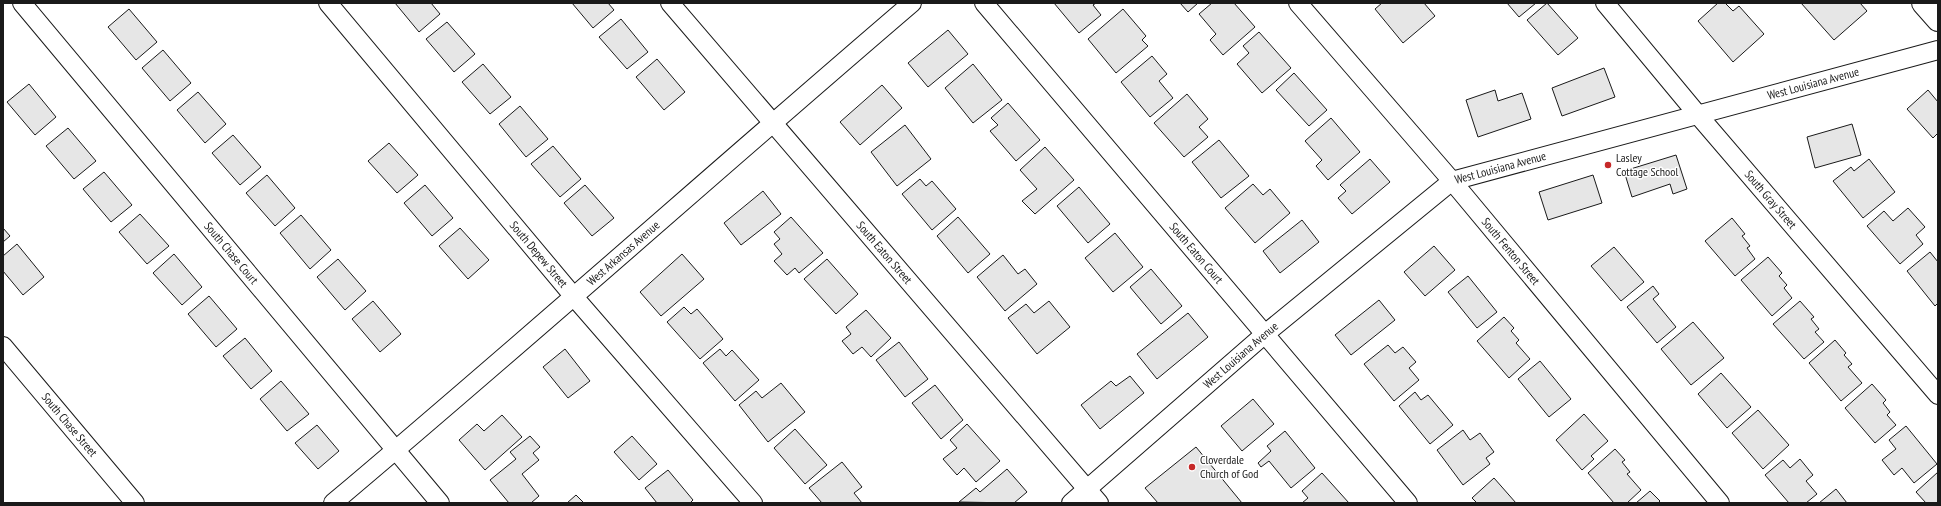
<svg xmlns="http://www.w3.org/2000/svg" width="1941" height="506" viewBox="0 0 1941 506" font-family="'PT Sans Narrow',sans-serif">
<rect width="100%" height="100%" fill="#fff"/>
<g fill="#e6e6e6" stroke="#1a1a1a">
<path d="M395,3h36l9,11 -21,18z"/>
<path d="M572,3h36l6,7 -21,18z"/>
<path d="M1054,3h42l-3,2 8,10 -22,18z"/>
<path d="M1180,3h18l-10,9z"/>
<path d="M1212,3h22l21,24 -32,28 -13,-15 6,-6 -17,-20z"/>
<path d="M1382,3h42l11,13 -32,27 -28,-34z"/>
<path d="M1507,3h29l-17,14z"/>
<path d="M1547,3l31,35 -20,17 -31,-35z"/>
<path d="M1718,3h7l8,8 6,-5 25,28 -31,28 -35,-41z"/>
<path d="M1801,3h59l7,8 -33,29z"/>
<path d="M129,9l28,33 -21,18 -28,-33z"/>
<path d="M1123,9l23,27 -4,4 6,6 -32,27 -28,-34z"/>
<path d="M621,19l27,33 -21,17 -28,-32z"/>
<path d="M447,22l28,32 -21,18 -28,-33z"/>
<path d="M948,30l20,24 -40,33 -20,-24z"/>
<path d="M1259,32l32,36 -29,25 -25,-29 12,-11 -6,-7z"/>
<path d="M163,50l28,33 -21,18 -28,-33z"/>
<path d="M1152,56l15,18 -8,7 14,17 -23,19 -29,-35z"/>
<path d="M657,59l28,33 -21,18 -28,-33z"/>
<path d="M483,64l28,33 -21,17 -28,-32z"/>
<path d="M973,64l29,36 -29,23 -28,-35z"/>
<path d="M1604,68l11,29 -53,19 -10,-28z"/>
<path d="M1294,73l33,37 -18,16 -33,-36z"/>
<path d="M29,84l27,33 -21,18 -28,-33z"/>
<path d="M882,85l20,23 -42,37 -20,-23z"/>
<path d="M1495,90l3,11 24,-8 9,26 -53,18 -12,-37z"/>
<path d="M1928,90l10,12v31l-5,5 -26,-29z"/>
<path d="M198,92l28,32 -21,19 -28,-33z"/>
<path d="M1187,94l21,25 -9,8 9,10 -24,20 -30,-34z"/>
<path d="M1008,103l32,37 -24,21 -26,-30 8,-6 -7,-7z"/>
<path d="M520,106l28,33 -22,18 -27,-33z"/>
<path d="M1331,118l29,34 -32,28 -12,-14 6,-6 -17,-19z"/>
<path d="M1852,124l9,31 -46,13 -8,-31z"/>
<path d="M905,125l26,34 -34,27 -26,-34z"/>
<path d="M68,128l28,33 -22,18 -28,-33z"/>
<path d="M233,135l28,32 -21,18 -28,-32z"/>
<path d="M1219,140l30,36 -28,22 -29,-36z"/>
<path d="M389,143l29,32 -21,18 -29,-32z"/>
<path d="M553,146l28,33 -21,18 -29,-33z"/>
<path d="M1045,147l29,33 -39,34 -13,-13 15,-12 -17,-19z"/>
<path d="M1676,155l11,34 -14,5 -3,-10 -38,13 -8,-26z"/>
<path d="M1370,159l20,23 -38,32 -14,-16 8,-7 -6,-6z"/>
<path d="M1869,159l26,33 -32,26 -30,-37 18,-14 3,4z"/>
<path d="M104,172l28,33 -21,17 -28,-33z"/>
<path d="M267,175l28,33 -20,18 -29,-33z"/>
<path d="M1593,175l9,28 -54,17 -9,-28z"/>
<path d="M920,179l6,7 6,-5 24,28 -24,21 -30,-36z"/>
<path d="M1253,184l10,11 7,-6 20,24 -35,30 -30,-35z"/>
<path d="M425,185l28,33 -21,18 -28,-33z"/>
<path d="M585,185l29,33 -22,18 -28,-33z"/>
<path d="M1079,187l31,37 -22,19 -31,-37z"/>
<path d="M763,191l18,23 -40,31 -17,-22z"/>
<path d="M1908,208l17,19 -9,8 7,9 -23,20 -33,-38 17,-15 9,10z"/>
<path d="M140,214l29,32 -22,18 -28,-32z"/>
<path d="M301,215l30,35 -21,19 -30,-36z"/>
<path d="M791,217l32,36 -24,20 -4,-5 -8,7 -13,-14 8,-7 -8,-10 6,-5 -6,-7z"/>
<path d="M958,217l32,37 -22,19 -31,-37z"/>
<path d="M1732,218l13,16 -3,2 8,10 -3,2 8,11 -20,17 -30,-35z"/>
<path d="M1302,220l17,22 -39,31 -17,-22z"/>
<path d="M3,228l7,8 -7,6z"/>
<path d="M460,228l29,32 -21,19 -29,-33z"/>
<path d="M1115,233l28,34 -30,25 -28,-34z"/>
<path d="M17,244l27,33 -21,18 -20,-24v-15z"/>
<path d="M1434,246l21,24 -30,26 -21,-24z"/>
<path d="M1614,247l30,35 -23,19 -30,-35z"/>
<path d="M1930,252l8,10v41l-3,3 -28,-35z"/>
<path d="M174,254l28,33 -20,18 -29,-32z"/>
<path d="M682,254l22,25 -43,37 -21,-24z"/>
<path d="M1003,255l15,19 7,-5 12,15 -32,27 -28,-34z"/>
<path d="M1768,257l14,16 -3,3 8,9 -3,3 8,10 -20,18 -31,-36z"/>
<path d="M338,259l28,32 -21,19 -28,-33z"/>
<path d="M827,259l31,35 -22,20 -32,-35z"/>
<path d="M1151,269l31,37 -21,18 -31,-37z"/>
<path d="M1468,276l29,36 -20,16 -29,-36z"/>
<path d="M1653,286l6,8 -6,5 23,28 -19,16 -30,-36z"/>
<path d="M209,296l28,33 -21,18 -28,-33z"/>
<path d="M1379,300l16,20 -44,35 -16,-20z"/>
<path d="M373,301l28,33 -21,18 -28,-33z"/>
<path d="M1049,301l21,26 -33,27 -29,-36 18,-14 8,9z"/>
<path d="M1800,301l14,16 -3,2 8,10 -4,3 9,10 -20,17 -31,-35z"/>
<path d="M684,307l7,7 6,-5 26,30 -23,20 -33,-37z"/>
<path d="M866,310l25,28 -20,19 -9,-10 -9,7 -11,-13 9,-7 -5,-7z"/>
<path d="M1188,313l20,24 -51,42 -20,-25z"/>
<path d="M1504,317l10,11 -3,3 8,9 -3,3 14,16 -21,19 -32,-37z"/>
<path d="M1693,322l31,36 -33,27 -30,-36z"/>
<path d="M245,338l27,33 -21,18 -28,-33z"/>
<path d="M1835,340l11,13 -2,2 8,9 -4,3 14,16 -21,18 -32,-38z"/>
<path d="M899,342l29,37 -23,18 -29,-37z"/>
<path d="M1388,345l7,8 8,-6 13,15 -7,6 10,12 -25,21 -30,-37z"/>
<path d="M565,349l25,32 -22,17 -25,-31z"/>
<path d="M720,349l6,7 6,-6 27,30 -24,21 -32,-38z"/>
<path d="M1540,361l31,38 -22,18 -31,-38z"/>
<path d="M1721,373l30,34 -24,21 -29,-34z"/>
<path d="M1130,376l14,17 -44,36 -19,-24 30,-24 5,5z"/>
<path d="M281,381l28,33 -22,17 -27,-32z"/>
<path d="M781,383l24,29 -37,30 -29,-37 17,-14 6,7z"/>
<path d="M1872,384l14,16 -3,3 7,9 -3,3 9,10 -21,18 -30,-35z"/>
<path d="M935,385l28,35 -22,19 -29,-36z"/>
<path d="M1415,392l6,8 7,-5 25,30 -23,19 -31,-38z"/>
<path d="M1253,399l21,25 -32,27 -21,-25z"/>
<path d="M1758,410l31,35 -26,24 -31,-36z"/>
<path d="M1584,414l24,27 -17,15 3,3 -12,11 -26,-30z"/>
<path d="M502,415l20,22 -37,33 -26,-30 18,-16 7,7z"/>
<path d="M967,424l33,37 -24,21 -12,-14 -7,7 -14,-16 14,-11 -7,-8z"/>
<path d="M317,425l22,26 -21,18 -23,-26z"/>
<path d="M1906,426l31,38 -23,19 -12,-15 -8,7 -12,-15 14,-11 -7,-9z"/>
<path d="M795,429l32,36 -22,19 -31,-36z"/>
<path d="M1463,430l7,10 10,-7 14,19 -8,6 4,6 -27,21 -26,-35z"/>
<path d="M1285,431l30,37 -24,20 -22,-27 -8,6 -3,-4 13,-12 -4,-5z"/>
<path d="M530,436l10,11 -7,6 6,7 -17,14 17,22 -8,7h-22l-19,-23 26,-21 -6,-7z"/>
<path d="M632,436l25,28 -18,16 -25,-28z"/>
<path d="M1196,447l46,56h-84l-13,-15z"/>
<path d="M1615,449l10,11 -3,2 8,10 -3,2 14,16 -14,13h-13l-26,-30z"/>
<path d="M1800,459l13,16 -7,6 11,13 -11,9h-17l-24,-28 18,-15 7,8z"/>
<path d="M842,462l20,25 -8,6 8,10h-40l-13,-15z"/>
<path d="M1007,469l20,23 -13,11 -55,-1 17,-14 4,4z"/>
<path d="M668,470l25,30 -3,3h-33l-12,-15z"/>
<path d="M1938,472v31h-12l-10,-11z"/>
<path d="M1322,473l27,30h-47l6,-5 -6,-7z"/>
<path d="M1494,478l22,25h-39l-5,-5z"/>
<path d="M1836,489l11,14h-28z"/>
<path d="M1650,491l10,10 -2,2h-22z"/>
<path d="M576,495l8,8h-17z"/>
</g>
<g fill="none" stroke-linecap="round" stroke-linejoin="round">
<defs>
<g id="minor">
<path id="s1" d="M22,3l418,500"/>
<path id="s2" d="M328,3l247,295 178,205"/>
<path id="s3" d="M670,3l429,500"/>
<path id="s4" d="M984,3l424,500"/>
<path id="s5" d="M1298,3l154,178 268,322"/>
<path id="s6" d="M1605,3l93,112 240,280"/>
<path id="s7" d="M3,346l132,157"/>
<path id="s8" d="M333,503c195,-164 385,-334 579,-500"/>
<path id="s9" d="M1071,503l194,-169 187,-153 486,-131"/>
</g>
<path id="tertiary" d="M1923,3l15,17"/>
</defs>
<use href="#minor" stroke="#1a1a1a" stroke-width="20"/>
<use href="#tertiary" stroke="#1a1a1a" stroke-width="24"/>
<use href="#minor" stroke="#fff" stroke-width="18"/>
<use href="#tertiary" stroke="#fff" stroke-width="22"/>
</g>
<g fill="#c62828" stroke="#fff" stroke-width="1.5">
<circle cx="1608" cy="165" r="4"/>
<circle cx="1192" cy="467" r="4"/>
</g>
<g text-anchor="middle" stroke-width="3" stroke-linejoin="round" paint-order="stroke">
<g font-size="12" fill="#1a1a1a" stroke="#fff">
<text dy="4" stroke="none"><textPath href="#s9" startOffset="873">West Louisiana Avenue</textPath></text>
<text dy="4" stroke="none"><textPath href="#s9" startOffset="549">West Louisiana Avenue</textPath></text>
<text dy="4" stroke="none"><textPath href="#s6" startOffset="257">South Gray Street</textPath></text>
<text dy="4" stroke="none"><textPath href="#s5" startOffset="327">South Fenton Street</textPath></text>
<text dy="4" stroke="none"><textPath href="#s1" startOffset="326">South Chase Court</textPath></text>
<text dy="4" stroke="none"><textPath href="#s4" startOffset="328">South Eaton Court</textPath></text>
<text dy="4" stroke="none"><textPath href="#s8" startOffset="383">West Arkansas Avenue</textPath></text>
<text dy="4" stroke="none"><textPath href="#s3" startOffset="329">South Eaton Street</textPath></text>
<text dy="4" stroke="none"><textPath href="#s2" startOffset="328">South Depew Street</textPath></text>
<text dy="4" stroke="none"><textPath href="#s9" startOffset="225">West Louisiana Avenue</textPath></text>
<text dy="4" stroke="none"><textPath href="#s7" startOffset="103">South Chase Street</textPath></text>
</g>
<g font-size="12" fill="#1a1a1a" stroke="#fff" text-anchor="start">
<text x="1616" y="162">Lasley<tspan x="1616" dy="14">Cottage School</tspan></text>
<text x="1200" y="464">Cloverdale<tspan x="1200" dy="14">Church of God</tspan></text>
</g>
</g>
<rect width="1941" height="506" fill="none" stroke="#1a1a1a" stroke-width="8"/>
</svg>
